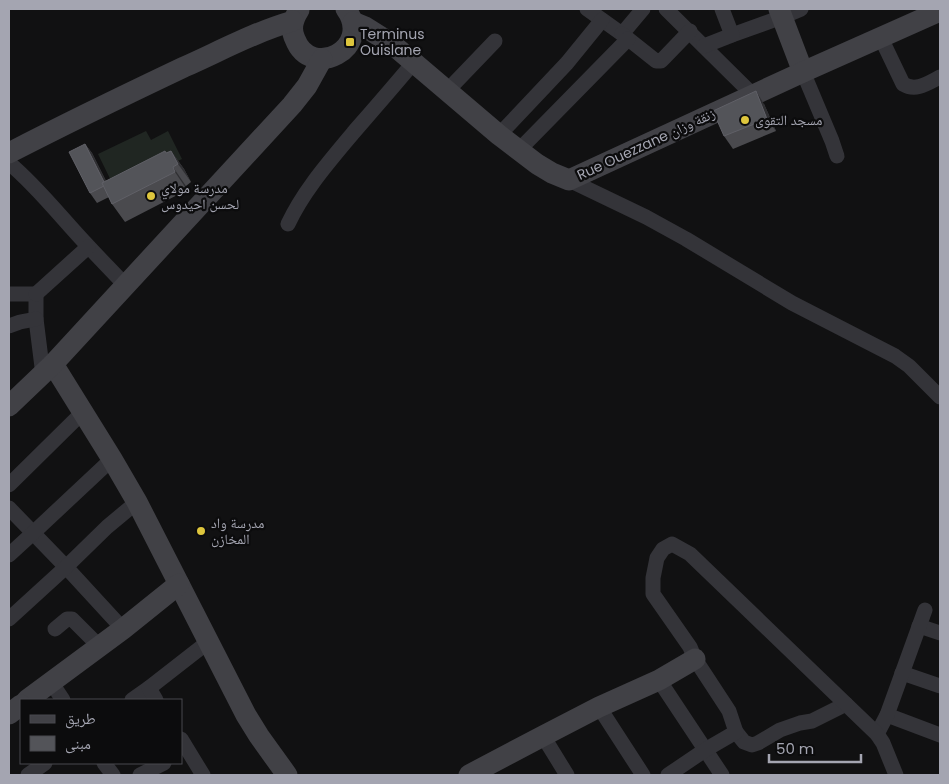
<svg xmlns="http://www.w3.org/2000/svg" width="949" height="784" viewBox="0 0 949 784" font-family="Poppins,'Noto Naskh Arabic',sans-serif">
<rect width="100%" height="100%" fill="#111112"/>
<path fill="#202622" d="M146,131l5,9 17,-9 14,28 -66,32 -18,-37z"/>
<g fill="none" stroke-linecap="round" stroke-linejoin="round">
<g stroke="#343439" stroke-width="15">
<path d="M587,9l35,25 21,-25"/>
<path d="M666,9l87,86"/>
<path d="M622,34l34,27h5l3,-3 26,-27"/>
<path d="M732,35l50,-18 19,-8"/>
<path d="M881,38l22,46c13,8 25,-1 37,-7"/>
<path d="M704,46l28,-11 -10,-26"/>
<path d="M803,72l29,69 5,15"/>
<path d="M447,91l48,-50"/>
<path d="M499,135l68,-72 35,-43"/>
<path d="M519,150l109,-111"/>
<path d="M9,163c30,25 53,56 80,84 12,13 25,26 37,39"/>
<path d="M569,180l77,37 40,22 106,64 103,53 14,10 31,31"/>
<path d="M288,224c16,-34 41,-62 65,-91 20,-23 41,-47 61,-71"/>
<path d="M9,294h27v25l7,56"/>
<path d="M36,294l52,-47"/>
<path d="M9,326l11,-4 16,-3"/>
<path d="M9,485l74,-73"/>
<path d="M9,508l57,59 57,62"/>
<path d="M9,555l24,-22 79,-74"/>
<path d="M9,619l57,-52 41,-40 30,-25"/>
<path d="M919,626l21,7"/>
<path d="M55,629l12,-10h5l27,27"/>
<path d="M902,673l38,13"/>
<path d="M659,680l63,95"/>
<path d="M51,682l12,18"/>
<path d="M132,700l17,-12"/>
<path d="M156,700l-7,-12 59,-46"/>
<path d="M599,707l44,68"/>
<path d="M887,715l53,20"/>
<path d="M736,732l8,10 8,3 6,-2 22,-13 20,-7 12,-2 34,-17"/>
<path d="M877,734l10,-19 38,-105"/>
<path d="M543,736l24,39"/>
<path d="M181,739l22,36"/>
<path d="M104,763l9,12"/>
<path d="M28,775l17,-12"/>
<path d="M140,775l24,-12"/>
<path d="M668,775l37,-25 31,-18 -7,-21 -34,-52 -5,-12 -37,-53v-16l4,-20 6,-9 9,-5 18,10 187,180 6,9 13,32"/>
</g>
<g stroke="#414146" stroke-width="21">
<path d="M779,9l24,63"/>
<path d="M299,10c-6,9 -9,19 -4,29 16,42 79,9 51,-30"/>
<path d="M353,22l12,5 27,17 107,91 38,29 15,9 17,7 234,-108 137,-61"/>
<path d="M9,153c58,-30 116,-58 175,-86 36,-16 71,-35 109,-46"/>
<path d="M53,364l59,95 25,43 109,213 13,21 28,39"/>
<path d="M9,406l44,-42 239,-259 15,-19 15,-27"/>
<path d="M27,700l96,-71 56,-45"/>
<path d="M9,714l12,-9"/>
<path d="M469,775l74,-39 56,-29 60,-27 36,-21"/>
</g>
</g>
<g fill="#4a4a4e">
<path d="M764,104l12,27 -43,18 -9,-13z"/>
<path d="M85,144l7,9 14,28 65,-30 13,18 7,13 -5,4 1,4 -62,32 -13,-18 -3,-7 -12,6 -7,-10z"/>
</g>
<g fill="#2f2f32">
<path d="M756,91l8,13 12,27 -9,-12z"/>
<path d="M85,144l7,9 21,42 -7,-10z"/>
<path d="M171,151l13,18 7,13 -13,-18z"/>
<path d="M173,167l13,19 1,4 -12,-18z"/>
</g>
<g fill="#535459" stroke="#606067">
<path d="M756,91l11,28 -43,17 -11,-25z"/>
<path d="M85,144l19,38 -2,1 2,3 -14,7 -21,-41z"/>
<path d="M165,151l1,2 5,-2 7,13 -5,3 2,5 -63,32 -10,-21z"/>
</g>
<g fill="#dec63d" stroke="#0c0c0d" stroke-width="2">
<rect x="345" y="37" width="10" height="10" rx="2.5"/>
<circle cx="745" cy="120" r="5"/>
<circle cx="151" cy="196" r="5"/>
<circle cx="201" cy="531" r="5"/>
</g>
<g text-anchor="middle" stroke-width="4.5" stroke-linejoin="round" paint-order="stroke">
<g font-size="14" fill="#a4a5b1" stroke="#0c0c0d" text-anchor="start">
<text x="360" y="39">Terminus<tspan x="360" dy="16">Ouislane</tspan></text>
<text x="755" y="125">مسجد التقوى</text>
<text x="161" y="193">مدرسة مولاي<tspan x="161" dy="16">لحسن احيدوس</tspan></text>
<text x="211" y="528">مدرسة واد<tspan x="211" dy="16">المخازن</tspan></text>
</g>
<g font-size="14" fill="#a4a5b1" stroke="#0c0c0d">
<text transform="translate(646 144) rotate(-25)" y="5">Rue Ouezzane زنقة وزان</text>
</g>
</g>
<rect width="949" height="784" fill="none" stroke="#a4a5b1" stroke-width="20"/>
<rect x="20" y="699" width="162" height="65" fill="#0c0c0d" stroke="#49494f"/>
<rect x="30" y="715" width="25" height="8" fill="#414146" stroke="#49494f"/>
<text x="65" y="724" font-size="15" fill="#a4a5b1">طريق</text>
<rect x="30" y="736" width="25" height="15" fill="#535459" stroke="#49494f"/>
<text x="65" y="749" font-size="15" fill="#a4a5b1">مبنى</text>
<path d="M769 754v8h92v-8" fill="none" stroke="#a4a5b1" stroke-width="2.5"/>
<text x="776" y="754" font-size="15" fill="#a4a5b1" stroke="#0c0c0d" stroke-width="4" paint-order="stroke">50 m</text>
</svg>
